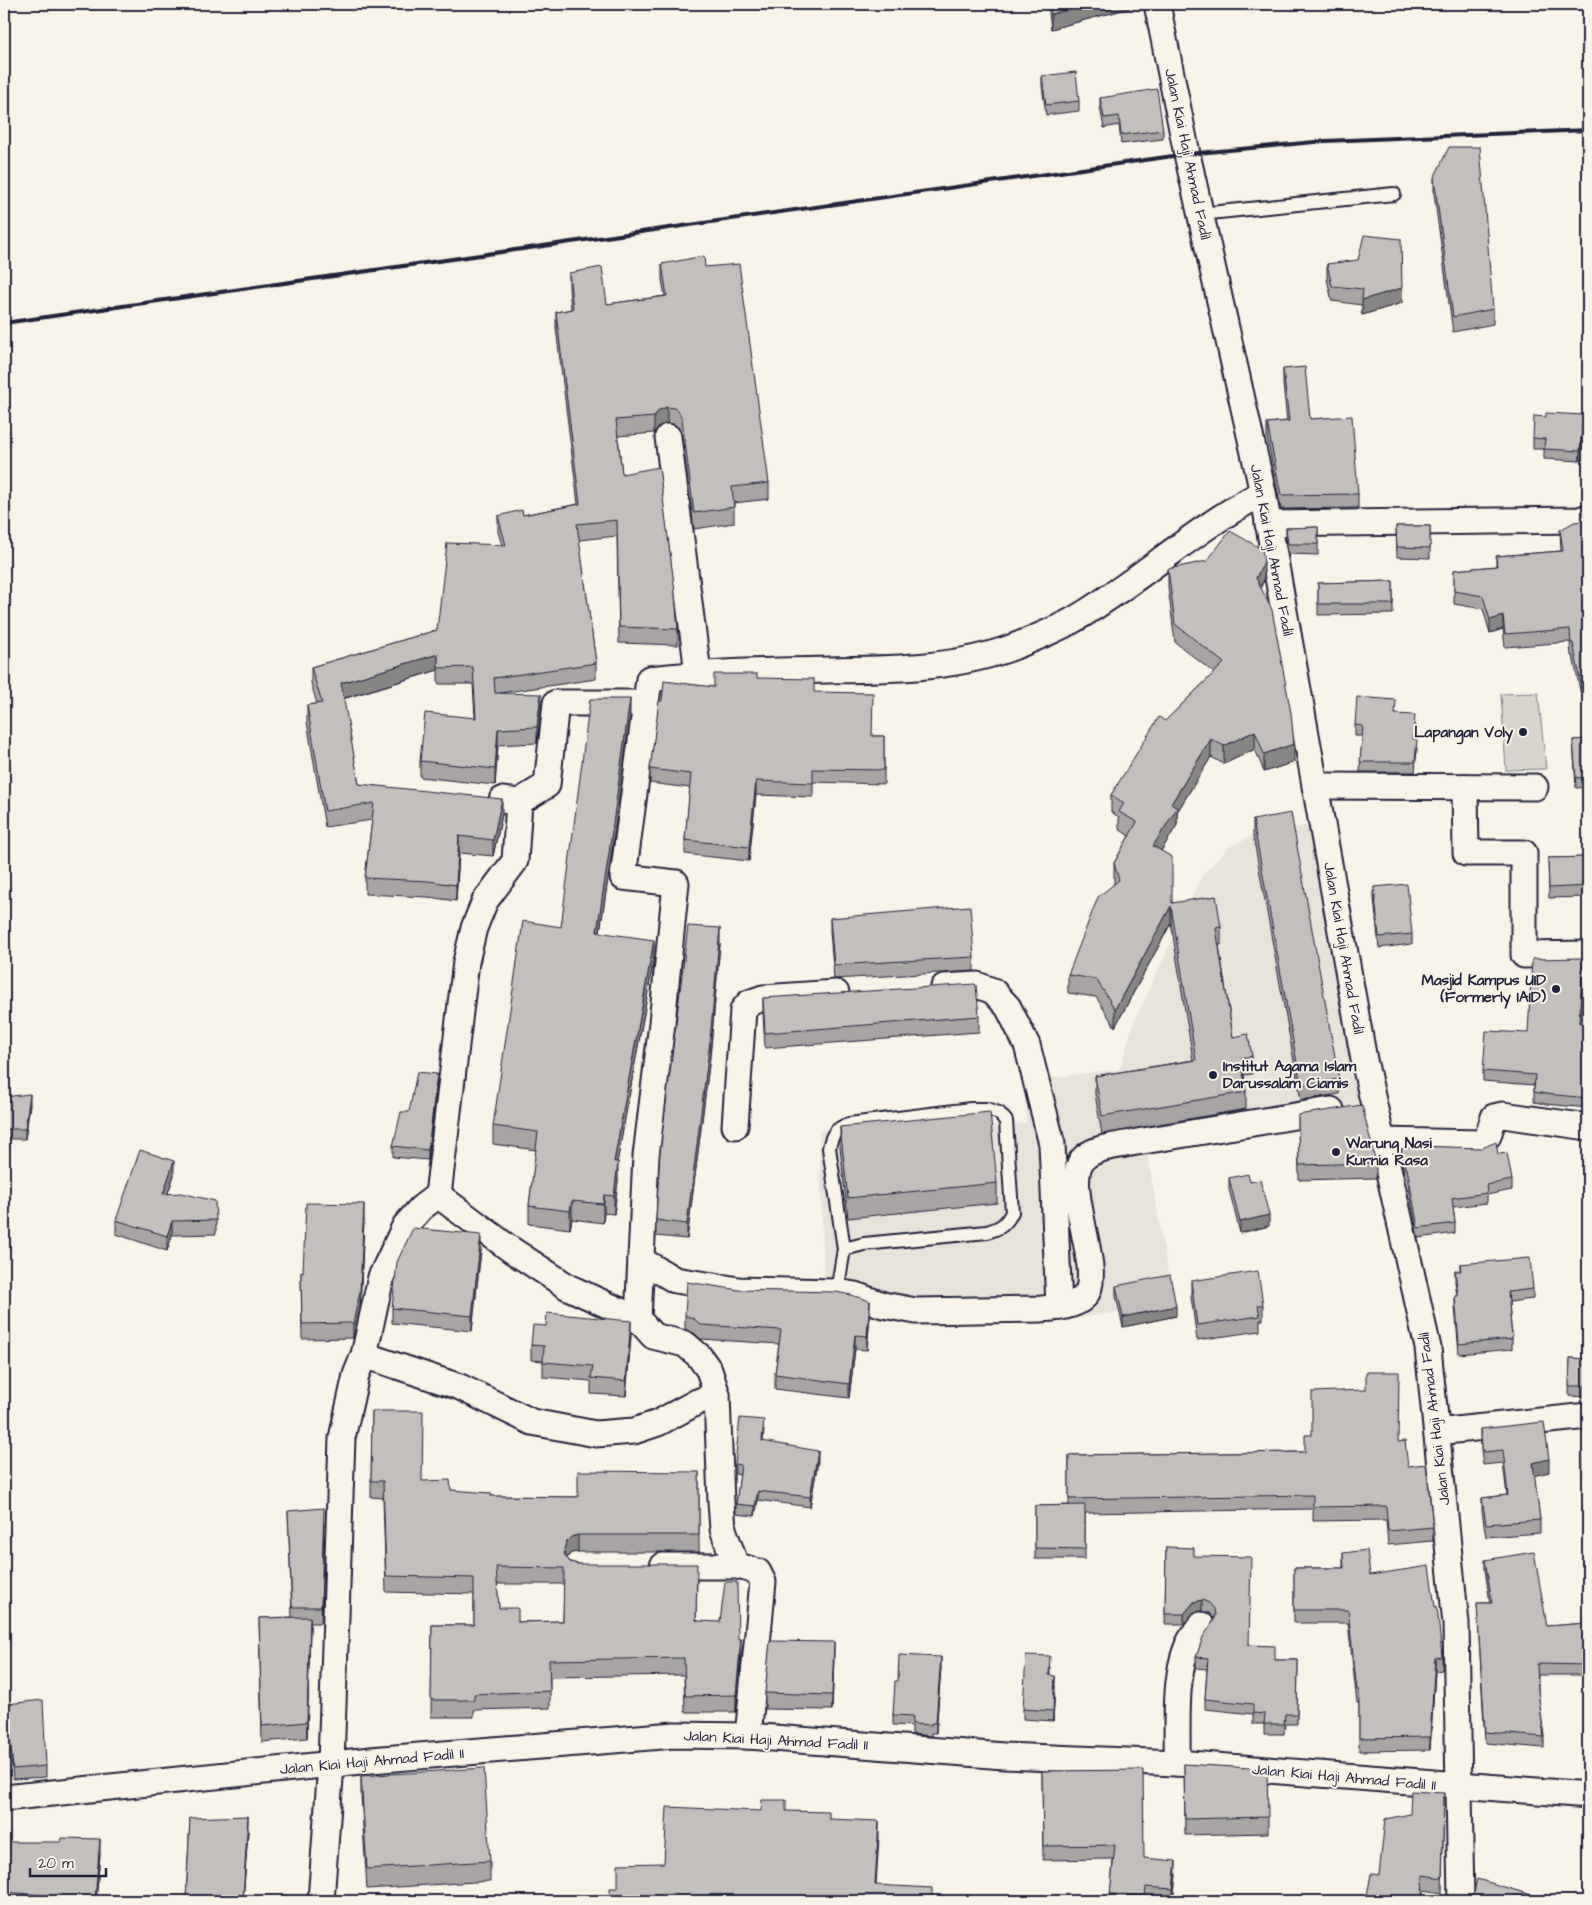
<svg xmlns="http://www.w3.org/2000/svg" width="1592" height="1905" viewBox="0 0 1592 1905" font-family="'Architects Daughter',sans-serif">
<rect width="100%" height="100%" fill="#f7f3e8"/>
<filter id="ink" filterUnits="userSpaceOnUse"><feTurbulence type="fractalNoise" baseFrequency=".02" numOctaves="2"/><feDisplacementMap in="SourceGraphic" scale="10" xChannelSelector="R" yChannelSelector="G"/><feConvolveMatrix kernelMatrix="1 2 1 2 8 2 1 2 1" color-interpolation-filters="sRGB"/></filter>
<g filter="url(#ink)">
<path fill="#e7e3db" d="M1309,825l52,294 -215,27 24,139 -53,11 3,16 -63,9h-127l-105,-15 -6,-175 207,-8 -1,-42 95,-12 14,-47 68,-147 26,-27 25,-13z"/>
<path fill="#d8d5cf" stroke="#7d7c85" d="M1538,693l8,76 -40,1 -5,-76z"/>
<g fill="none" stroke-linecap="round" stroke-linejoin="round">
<defs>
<g id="lane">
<path d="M1200,214l194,-20"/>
<path d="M837,1292l7,-43 20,-5 123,-12c13,-4 19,-7 25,-20l-6,-91 -7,-8 -12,-4h-16l-122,15c-14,5 -17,10 -20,24l15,101"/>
</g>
<g id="street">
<path d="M1157,4l30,150 76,339 101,567 64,288 28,276 5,277"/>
<path d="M668,437l30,236"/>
<path d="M1268,524l311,-4 9,-3"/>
<path d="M646,703l-23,174 53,6 -14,140 -16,133 -8,163 15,17 32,8 14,12 10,14 8,25 4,107 2,27 11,31 5,6 19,6 5,10 -15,154"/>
<path d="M1315,786l220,1"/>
<path d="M1465,787l1,66h58v102l64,-1"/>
<path d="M502,800l17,2 28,-17 9,-82h90l3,-24c60,-7 120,-8 181,-9 60,-1 125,-1 183,-23 20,-8 43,-17 62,-28 65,-38 121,-92 188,-126"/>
<path d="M944,987l33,-2 16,6 15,16 19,38 25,99 7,163"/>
<path d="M735,1126l8,-116 6,-7 14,-5 73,-5"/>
<path d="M1381,1141l101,2 6,-7 6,-19 9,-2 85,12"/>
<path d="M438,1195l72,54 58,38 70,32"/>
<path d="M641,1260l34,20 64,10 98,2 18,3 28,10 33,6 125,-2c14,-1 34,-2 44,-13 20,-24 -23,-109 -3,-136 10,-12 29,-13 43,-16l206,-34"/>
<path d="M364,1355l96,32 72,35 64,12 38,-3 24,-8 39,-21 20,-7"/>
<path d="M1437,1432l151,-16"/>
<path d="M663,1566h76"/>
<path d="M1177,1763c1,-35 -4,-90 13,-122 3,-5 7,-10 11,-16"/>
<path d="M4,1798l367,-38 303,-25 74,1 256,20 173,7 411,32"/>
<path d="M321,1901l10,-137 11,-326 14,-63 8,-20 17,-78 24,-51 16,-18 17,-13 28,-233 8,-34 11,-27 30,-40 4,-59"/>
</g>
</defs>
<use href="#lane" stroke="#22223b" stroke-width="16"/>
<use href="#street" stroke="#22223b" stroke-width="29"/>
<use href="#lane" stroke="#f7f3e8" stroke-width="12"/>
<use href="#street" stroke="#f7f3e8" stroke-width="25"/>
<path stroke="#22223b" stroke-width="4" d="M4,323l1183,-169 138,-13 263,-11"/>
</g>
<g fill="#a7a4a3" stroke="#22223b" fill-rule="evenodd">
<path d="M1048,4h82v4l-79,21z"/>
<path d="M1042,76l37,25v10l-33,4 -4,-29z"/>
<path d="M1100,98l63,32v9l-42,5 -2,-19 -15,3 -4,-21z"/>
<path d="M1434,178l59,131v15l-40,8 -19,-138z"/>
<path d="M662,264l43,3 64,216v16l-35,4v20l-40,6 -12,-94 -3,-7 -5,-4 -7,-1 -8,3 -5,7 -36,3 4,38 56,155v16l-59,-2 -2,-107 -38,4 17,123v16l-96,14 41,17 -4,33 -39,2 -3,40 -75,-8v-16l55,-43 -2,-34h-35v-14l-95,29 16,85 143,31 -9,41 -34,-3 -3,48 -28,-4 -63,-3v-16l7,-58 -47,7 -18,-105v-17l10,-1 -6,-21v-16l126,-37 65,-85 -4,-13v-16l25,-1 55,-11 -22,-176v-16l15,-3 -2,-20v-16l38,31 58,-8 -3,-16z"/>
<path d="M1327,264l75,39 -40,12v-10l-30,-4 -5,-22z"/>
<path d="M1283,369l27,50 48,75v14l-77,1 -14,-72v-14l20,-2 -4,-37z"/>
<path d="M1583,425l-3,36 -36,-2v-10h-11v-11z"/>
<path d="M1584,521l-3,174 -8,-39h-2l-1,-14 -65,5 -2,-18 -13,4 -7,-24 -29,-5v-34l42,-4v-10l65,-5 -1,-21z"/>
<path d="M1396,526h34v32l-33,-1z"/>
<path d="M1318,527v28l-30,-1 -2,-16v-10z"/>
<path d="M1168,569l96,11 -3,7 33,175 -30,10 -9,-23 -31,15 -13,-7 -34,55v13l-16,26 11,52 49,24v18h-2l14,92 19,19v18l-8,1 2,17v17l-144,25 -7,-40v-18l98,-16 -22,-137 -56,104 -19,-30 -28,-4v-18l46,-92v-20l15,-27 -10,-7v-12l-8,-5v-17l54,-74 49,-48 -39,-31 -7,-55z"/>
<path d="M1393,581v33l-75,1v-32z"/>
<path d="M757,678l57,14 59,44h11v48l-71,-2v15l-57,-2 -7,66 -64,-7v-14l5,-52 -40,-5v-14l12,-68 52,-14z"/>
<path d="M1396,714l19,12 -1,13 3,10 -2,23h-55l2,-36h-7v-11z"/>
<path d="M630,717l-21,155 -9,60 54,26 -37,204 1,19 -4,33 -10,-1 -1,10 -31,-4 -2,10 -41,-5v-18l7,-56 -43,-6v-18l68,-199z"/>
<path d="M1588,739v48l-12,1 -3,-48z"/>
<path d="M1253,820l86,259v15l-38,6 -48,-265z"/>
<path d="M1588,857v40l-39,1 -1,-40z"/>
<path d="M1374,887l38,47v10l-33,4 -5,-50z"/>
<path d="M830,918l144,39v14l-140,8 -4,-47z"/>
<path d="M720,944l-10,113 -23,182 -31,-3v-16z"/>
<path d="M1583,968l-3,55 8,1v84l-42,-4 -12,-2v-17l-51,-4v-10l45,-38z"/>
<path d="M763,998l216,18v16l-214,16 -2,-35z"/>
<path d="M437,1084l-9,76 -35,-3v-11l16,-34z"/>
<path d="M4,1097l26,7 -5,35h-21z"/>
<path d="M1298,1115l78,48v15l-77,2z"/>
<path d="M840,1127l157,56v20l-149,15 -8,-71z"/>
<path d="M1401,1149l97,5 14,26v10l-25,5v8l-34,4 2,16v10l-37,5 -11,-60h-2l-4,-20z"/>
<path d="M174,1175l-6,18 48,27v14l-44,1 -5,16 -51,-17v-14z"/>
<path d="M1229,1178l21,4 19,44 -29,7 -11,-44z"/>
<path d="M364,1219l-4,89 -7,30 -51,1 -1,-67h2z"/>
<path d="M481,1250l-9,81 -80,-8v-15z"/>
<path d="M1460,1264l73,25v10l-24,3 3,37v10l-53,5 -4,-47v-11h2l-2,-14v-11h5z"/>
<path d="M1191,1281l72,24v15h-3v11l-63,9 -6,-43z"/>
<path d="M1116,1286l60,30 -53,11 -7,-31z"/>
<path d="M685,1315l185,1 -3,34 -12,-1 -6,49 -74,-9v-15l4,-30 -78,-5 -7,-6 -9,-4z"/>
<path d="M631,1336l-5,60 -35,-2v-13l-48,-4v-16l-12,-1v-15z"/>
<path d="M1570,1358l18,1v38l-19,-1z"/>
<path d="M372,1411l50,70 29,9 40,6 87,1 121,-25v80h-121l-7,1 -4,5 3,4 8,2 119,16 -1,40 42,19 3,16 -5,57h-51l-1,-37 -134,2v31l-76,2v7h-43l1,-92h42v-31l-88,-2 -3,-94 -12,-1zM497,1584h67l-1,37 -45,1 -19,-14z"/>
<path d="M1480,1429l69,43 -15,3 6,45v13l-54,4 -4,-26v-13l25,-3 -4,-32 -20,2 -3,-23z"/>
<path d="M764,1430l-1,12 55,19 -8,46 -52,-7 -3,16 -19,-2v-10l4,-29 -5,-1v-10z"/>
<path d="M1398,1442l35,85v14l-45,4 -2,-25 -73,1v-12l-228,4v46h-50v-53l34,-1v-50l236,-3z"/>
<path d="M1588,1448v38l-4,-1v-10z"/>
<path d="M288,1511l36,12 -3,100h-11l-3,115 -45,4 -3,-124 33,-1z"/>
<path d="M1166,1547l28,9 56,89 25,15h23l-1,64h-12l-1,10h-20v-10h-11v-10l-48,-5v-10l2,-30 -11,-1v-11l18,-38 -5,-6 -7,-2 -8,1 -10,12h-19z"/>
<path d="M1343,1553l27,22 72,82v13l-7,1 -5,79 -71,1v-48h-2l-9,-80h-54v-55h49z"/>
<path d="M1485,1560l62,66 41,-3v52h-50v16l6,46v11l-59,-5 -8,-140h13l-5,-33z"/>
<path d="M834,1657l-2,53 -67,-1v-16z"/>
<path d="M941,1667l-5,66h-5v3l-19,-2v-8l-19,-1v-10l5,-34z"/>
<path d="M1050,1667v8l5,11 -2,35 -30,-2v-10z"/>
<path d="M7,1704l39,62v11l-33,2 -6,-65z"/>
<path d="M1184,1764l84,53v16l-83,2z"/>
<path d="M1042,1771l102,87 32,17 -3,26h-63l3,-42 -70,1z"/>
<path d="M361,1776l129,85v20l-123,8 -6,-93z"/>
<path d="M1444,1793l-2,100 -19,-3v11h-57l44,-87z"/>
<path d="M190,1818l58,13 -5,70h-57z"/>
<path d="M4,1842l96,12 -4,47h-92z"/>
<path d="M1588,1859v36l-4,-2v-10z"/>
</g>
<g fill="#888684" stroke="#22223b">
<path d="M1092,4h38v4l-79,21v-15z"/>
<path d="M1402,288v15l-40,12v-15z"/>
<path d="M667,407v16l-8,3 -5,7v-16l5,-7z"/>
<path d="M1583,415v10l-3,36v-10z"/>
<path d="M1264,562v18l-8,16v-18z"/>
<path d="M1503,616v13l-13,4v-13z"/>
<path d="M438,654v16l-97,29v-16z"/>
<path d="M1588,680v13l-7,2v-12z"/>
<path d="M541,694v16l-4,33v-16z"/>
<path d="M630,699v18l-21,155 -12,78v-18z"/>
<path d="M498,729v16l-3,40v-16z"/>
<path d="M1255,731v18l-31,15v-18z"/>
<path d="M1211,739v18l-34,55v13l-24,39v-18l18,-42z"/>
<path d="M1294,744v18l-30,10v-18z"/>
<path d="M756,781v14l-7,66v-14z"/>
<path d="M502,799v16l-9,41v-16z"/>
<path d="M459,836v17l-3,48v-16z"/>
<path d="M1171,906v17l-56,104v-18z"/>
<path d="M720,928v16l-10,113 -23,182v-15z"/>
<path d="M654,940v18l-40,222v-18z"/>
<path d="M1583,958v10l-4,65v-10z"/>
<path d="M437,1074v10l-9,76v-10z"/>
<path d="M30,1094v10l-5,35v-10z"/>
<path d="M174,1161v14l-11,33v-14z"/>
<path d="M618,1162v19l-4,33v-18z"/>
<path d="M604,1195v18l-1,10v-19z"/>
<path d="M572,1201v18l-2,10v-18z"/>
<path d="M364,1204v15l-4,89 -7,30v-15z"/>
<path d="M1269,1215v11l-29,7v-11z"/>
<path d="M172,1221v14l-5,16v-15z"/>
<path d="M481,1235v15l-9,81v-15z"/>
<path d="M870,1301v15l-3,34v-14z"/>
<path d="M1176,1306v10l-53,11v-10z"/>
<path d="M631,1321v15l-5,60v-15z"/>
<path d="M855,1335v14l-6,49v-14z"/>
<path d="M818,1451v10l-8,46v-10z"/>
<path d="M1549,1459v13l-16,4v-13z"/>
<path d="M758,1491v9l-3,16v-10z"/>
<path d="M578,1535v17l-7,1 -5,5 -2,-8 2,-8 5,-5z"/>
<path d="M1202,1600v11l-8,1 -10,12v-10l10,-12z"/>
<path d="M310,1617v15l-3,106v-16z"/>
<path d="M741,1639v16l-5,57v-17z"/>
<path d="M834,1642v15l-2,53v-15z"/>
<path d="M941,1657v10l-5,66v-10z"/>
<path d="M1435,1658v13l-5,79v-13z"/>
<path d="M1055,1676v10l-2,35v-10z"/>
<path d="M248,1816v15l-5,70z"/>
<path d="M879,1821v17l-4,63v-16z"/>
<path d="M100,1839v15l-4,47h-1z"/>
<path d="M1176,1861v14l-3,26v-12z"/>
</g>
<g fill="#c2bfbd" stroke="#22223b" fill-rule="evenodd">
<path d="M1050,4h42l-41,10z"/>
<path d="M1076,72l3,29 -33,4 -4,-29z"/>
<path d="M1157,89l6,41 -42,5 -2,-19 -15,2 -4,-20z"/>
<path d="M1449,147h31l13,162 -40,8 -19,-139z"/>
<path d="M1364,235l37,4 1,49 -40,12 1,-11 -31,-3 -5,-22 31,-4z"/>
<path d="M704,256l1,11 34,-3 30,219 -37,4 2,20 -40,6 -12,-94 -3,-7 -5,-4 -7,-1 -8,3 -5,7 -38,3 6,54 37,-7 15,117 4,45 -59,-2 -2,-107 -40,4 19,139 -102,15 1,15 46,1 -4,33 -39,2 -3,40 -75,-8 5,-48 51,5 -3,-51 -35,1v-14l-97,29 18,101 143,15 -9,41 -34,-4 -3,49 -28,-4 -63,-3 9,-75 -49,8 -18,-106 15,-2 -11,-36 126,-37 10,-87 59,2 -8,-29 24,-6 1,5 57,-11 -24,-192 17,-3 -4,-36 33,-6 5,37 60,-8 -5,-32z"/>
<path d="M1305,367l5,52 42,-3 6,78 -77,1 -14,-72 22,-2 -6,-52z"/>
<path d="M1546,413l37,2 -3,36 -36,-2 1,-10 -12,-1 1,-22 12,1z"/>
<path d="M1588,519v161l-7,3 -8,-40h-2l-1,-14 -65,5 -2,-18 -13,4 -7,-24 -29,-5v-21l43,-4 -1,-10 67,-5 -3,-21 14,-8 10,-1z"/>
<path d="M1396,526h34v22l-33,-1z"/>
<path d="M1318,527v17h-30l-2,-16z"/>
<path d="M1230,531l32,18 2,13 -8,16 16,32 19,103 3,31 -30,10 -9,-23 -31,15 -13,-7 -40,65 6,4 -24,38 19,11v46l44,-7 5,31 -5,1 17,109 15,-3 4,22 -11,2 5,34 -144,24 -7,-40 101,-16 -25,-154 -56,103 -19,-30 -28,-4 30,-78 21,-17 -5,-17 23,-41 -18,-10 5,-9 -13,-8 48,-78 6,4 59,-58 -49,-39 -7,-55 39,-8z"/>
<path d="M1393,581v23h-75v-21z"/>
<path d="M714,674h43v4l57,1v13l59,1 -1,43h12v34l-71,-1v14l-57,-2 -7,66 -64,-7 6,-66 -41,-5 9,-68h3l2,-20 50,6z"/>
<path d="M1357,697l39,3 -1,14 20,1 -2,24h4l-2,23h-55l3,-36 -8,-1z"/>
<path d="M590,699h40l-21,154 -12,79 57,8 -40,222h4l-4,34 -10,-1 -1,9 -31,-3 -2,10 -41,-5 9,-74 -45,-6 30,-205 38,6z"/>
<path d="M1588,739v38l-12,1 -3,-38z"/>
<path d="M1291,813l48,266 -38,6 -48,-265z"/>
<path d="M1588,857v29l-39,2 -1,-30z"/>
<path d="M1407,884l5,50 -33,3 -5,-50z"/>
<path d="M970,906l4,51 -140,8 -4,-47z"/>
<path d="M688,926l32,2 -10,113 -23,183 -31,-4 4,-67z"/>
<path d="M1583,958l-4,65 9,1v74l-42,-4 -12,-2 1,-17 -52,-4 3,-40 42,2 4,-74z"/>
<path d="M975,984l1,1 3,31 -214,17 -2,-35z"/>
<path d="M417,1072l20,2 -9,76 -35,-4 8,-34h8z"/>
<path d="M30,1094l-5,35h-21v-32z"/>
<path d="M1362,1105l14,58 -77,2 -1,-50z"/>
<path d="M990,1112l7,71 -149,15 -8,-71z"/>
<path d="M1496,1142l2,12 9,-1 5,27 -26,5 1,8 -35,5 3,25 -37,5 -11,-60h-2l-4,-19 15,-3 66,2z"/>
<path d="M140,1150l34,11 -11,33 18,-1 34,8 1,19 -44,1 -5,15 -51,-16z"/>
<path d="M1248,1174l2,8 10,-2 9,35 -29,7 -11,-44z"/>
<path d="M306,1203l58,1 -4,88 -7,31 -51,1 -1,-52h2z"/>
<path d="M413,1228l68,7 -9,81 -80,-8 5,-46z"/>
<path d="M1530,1258l3,31 -25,3 4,47 -53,5 -4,-48h3l-3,-25h6l-1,-7z"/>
<path d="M1258,1271l5,34h-5l2,11 -63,9 -6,-44z"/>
<path d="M1170,1275l6,31 -53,11 -7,-31z"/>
<path d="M687,1282l52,8 97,2 15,3 19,6 -3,35 -12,-1 -6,49 -74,-10 6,-44 -80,-5 -7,-6 -9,-4z"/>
<path d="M547,1313l84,8 -5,60 -35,-3 2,-12 -50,-4 1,-16 -13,-1 2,-20 13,1z"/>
<path d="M1570,1358l18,1v27h-19z"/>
<path d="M1366,1372h33l-1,70 7,-1 3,25 18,-2 7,63 -45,4 -2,-25 -73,1v-12l-244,4v-44l236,-3v-17h7v-43l54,-2z"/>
<path d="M372,1411h51l-1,70 28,-1 1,10 40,3v3l87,1v-26l121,1v63h-121l-7,2 -5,5 -2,8 1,6 5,6 8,2h119l-1,56 3,1 21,1 5,-40h12l1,57h3l-5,56 -51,1 -1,-38 -135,2 1,31 -76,3v6h-43l1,-75h42v-47l-88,-2 -3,-95h-12zM496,1567l68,1 -1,53 -45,1v-14h-19z"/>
<path d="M740,1418l24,2 -2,21 56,10 -8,46 -52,-6 -3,15 -19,-2 5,-39 -6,-1z"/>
<path d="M1544,1422l5,37 -16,4 7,57 -54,4 -4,-26 26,-3 -5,-45 -20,2 -3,-23z"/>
<path d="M1585,1448h3v27h-4z"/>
<path d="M1085,1505v44l-50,-1v-42z"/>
<path d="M324,1508l-3,99h-29l-4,-96z"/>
<path d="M1166,1547l28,1v8l57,1 -2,88 26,1v14h23l-1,54h-12l-1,10h-20l1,-10 -12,-1v-9l-48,-5 3,-41 -12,-1 7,-20 10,-15 2,-7 -1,-6 -5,-6 -7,-3 -8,2 -10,12h-19z"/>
<path d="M1367,1550l3,25 59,-9 6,41 2,-1 5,51 -7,1 -5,79 -71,1v-48h-2l-9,-80h-54v-42h50l-1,-15z"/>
<path d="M1534,1552l13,74 41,-3v42l-51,-1 1,27 6,46 -59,-5 -8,-129h15l-7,-43z"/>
<path d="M310,1617l-3,105 -45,4 -3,-108z"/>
<path d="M770,1641l64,1 -2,53 -67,-2z"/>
<path d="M899,1655l42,2 -5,66h-5v2l-19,-1 1,-8 -20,-1 2,-34h3z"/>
<path d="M1026,1655l24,1 -1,19 6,1 -2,35 -30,-2z"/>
<path d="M43,1700l3,66 -33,3 -6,-65z"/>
<path d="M1184,1764l83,5 1,48 -83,2z"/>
<path d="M484,1768l6,93 -123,8 -6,-93z"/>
<path d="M1143,1770l1,88 32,3 -3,28 -27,-2 -1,9 -35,-2 5,-49 -72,1 -1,-75z"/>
<path d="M1411,1791l33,2 -2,85 -19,-3 -1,26h-56l5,-27 8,1 6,-56 25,-5z"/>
<path d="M762,1800h24v11l43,1v7l50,2 -4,64 57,3v13h-322v-13h8v-24l46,-1 3,-56 94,4z"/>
<path d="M248,1816l-5,83 -57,1 4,-82z"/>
<path d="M62,1838l38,1 -5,62h-42l1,-5 -50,-4v-50h57z"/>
<path d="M1588,1859v25l-4,-1z"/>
<path d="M1477,1879l75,22h-86l8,-8z"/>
</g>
</g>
<g fill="#22223b" stroke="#f7f3e8" stroke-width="2">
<circle cx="1523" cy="732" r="5"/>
<circle cx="1556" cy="989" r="5"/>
<circle cx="1213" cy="1075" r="5"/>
<circle cx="1336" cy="1152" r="5"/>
</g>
<g text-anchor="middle" stroke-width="4" stroke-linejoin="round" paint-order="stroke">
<g font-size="15" fill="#22223b" stroke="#f7f3e8">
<text transform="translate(1188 154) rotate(78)" y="5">Jalan Kiai Haji Ahmad Fadil</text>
<text transform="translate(1272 550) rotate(79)" y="5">Jalan Kiai Haji Ahmad Fadil</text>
<text transform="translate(1344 948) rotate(80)" y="5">Jalan Kiai Haji Ahmad Fadil</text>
<text transform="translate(1434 1419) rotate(-97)" y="5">Jalan Kiai Haji Ahmad Fadil</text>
<text transform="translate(776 1740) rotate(3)" y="5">Jalan Kiai Haji Ahmad Fadil II</text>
<text transform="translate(372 1761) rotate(-5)" y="5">Jalan Kiai Haji Ahmad Fadil II</text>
<text transform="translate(1344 1777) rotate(5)" y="5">Jalan Kiai Haji Ahmad Fadil II</text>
</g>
<g font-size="15" font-weight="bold" fill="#22223b" stroke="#f7f3e8" text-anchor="end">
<text x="1513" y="737">Lapangan Voly</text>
<text x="1546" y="985">Masjid Kampus UID<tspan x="1546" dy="17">(Formerly IAID)</tspan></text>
<text x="1223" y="1071" text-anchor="start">Institut Agama Islam<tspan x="1223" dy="17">Darussalam Ciamis</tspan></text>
<text x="1346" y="1148" text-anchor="start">Warung Nasi<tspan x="1346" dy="17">Kurnia Rasa</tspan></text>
</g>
</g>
<rect width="1592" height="1905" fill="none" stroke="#f7f3e8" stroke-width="20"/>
<rect x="10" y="10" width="1572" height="1885" fill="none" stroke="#22223b" stroke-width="2" filter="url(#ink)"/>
<path d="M30 1868v8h76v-8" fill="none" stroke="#22223b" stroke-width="2.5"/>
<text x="38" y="1868" font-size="15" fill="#22223b" stroke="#f7f3e8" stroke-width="4" paint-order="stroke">20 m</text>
</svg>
